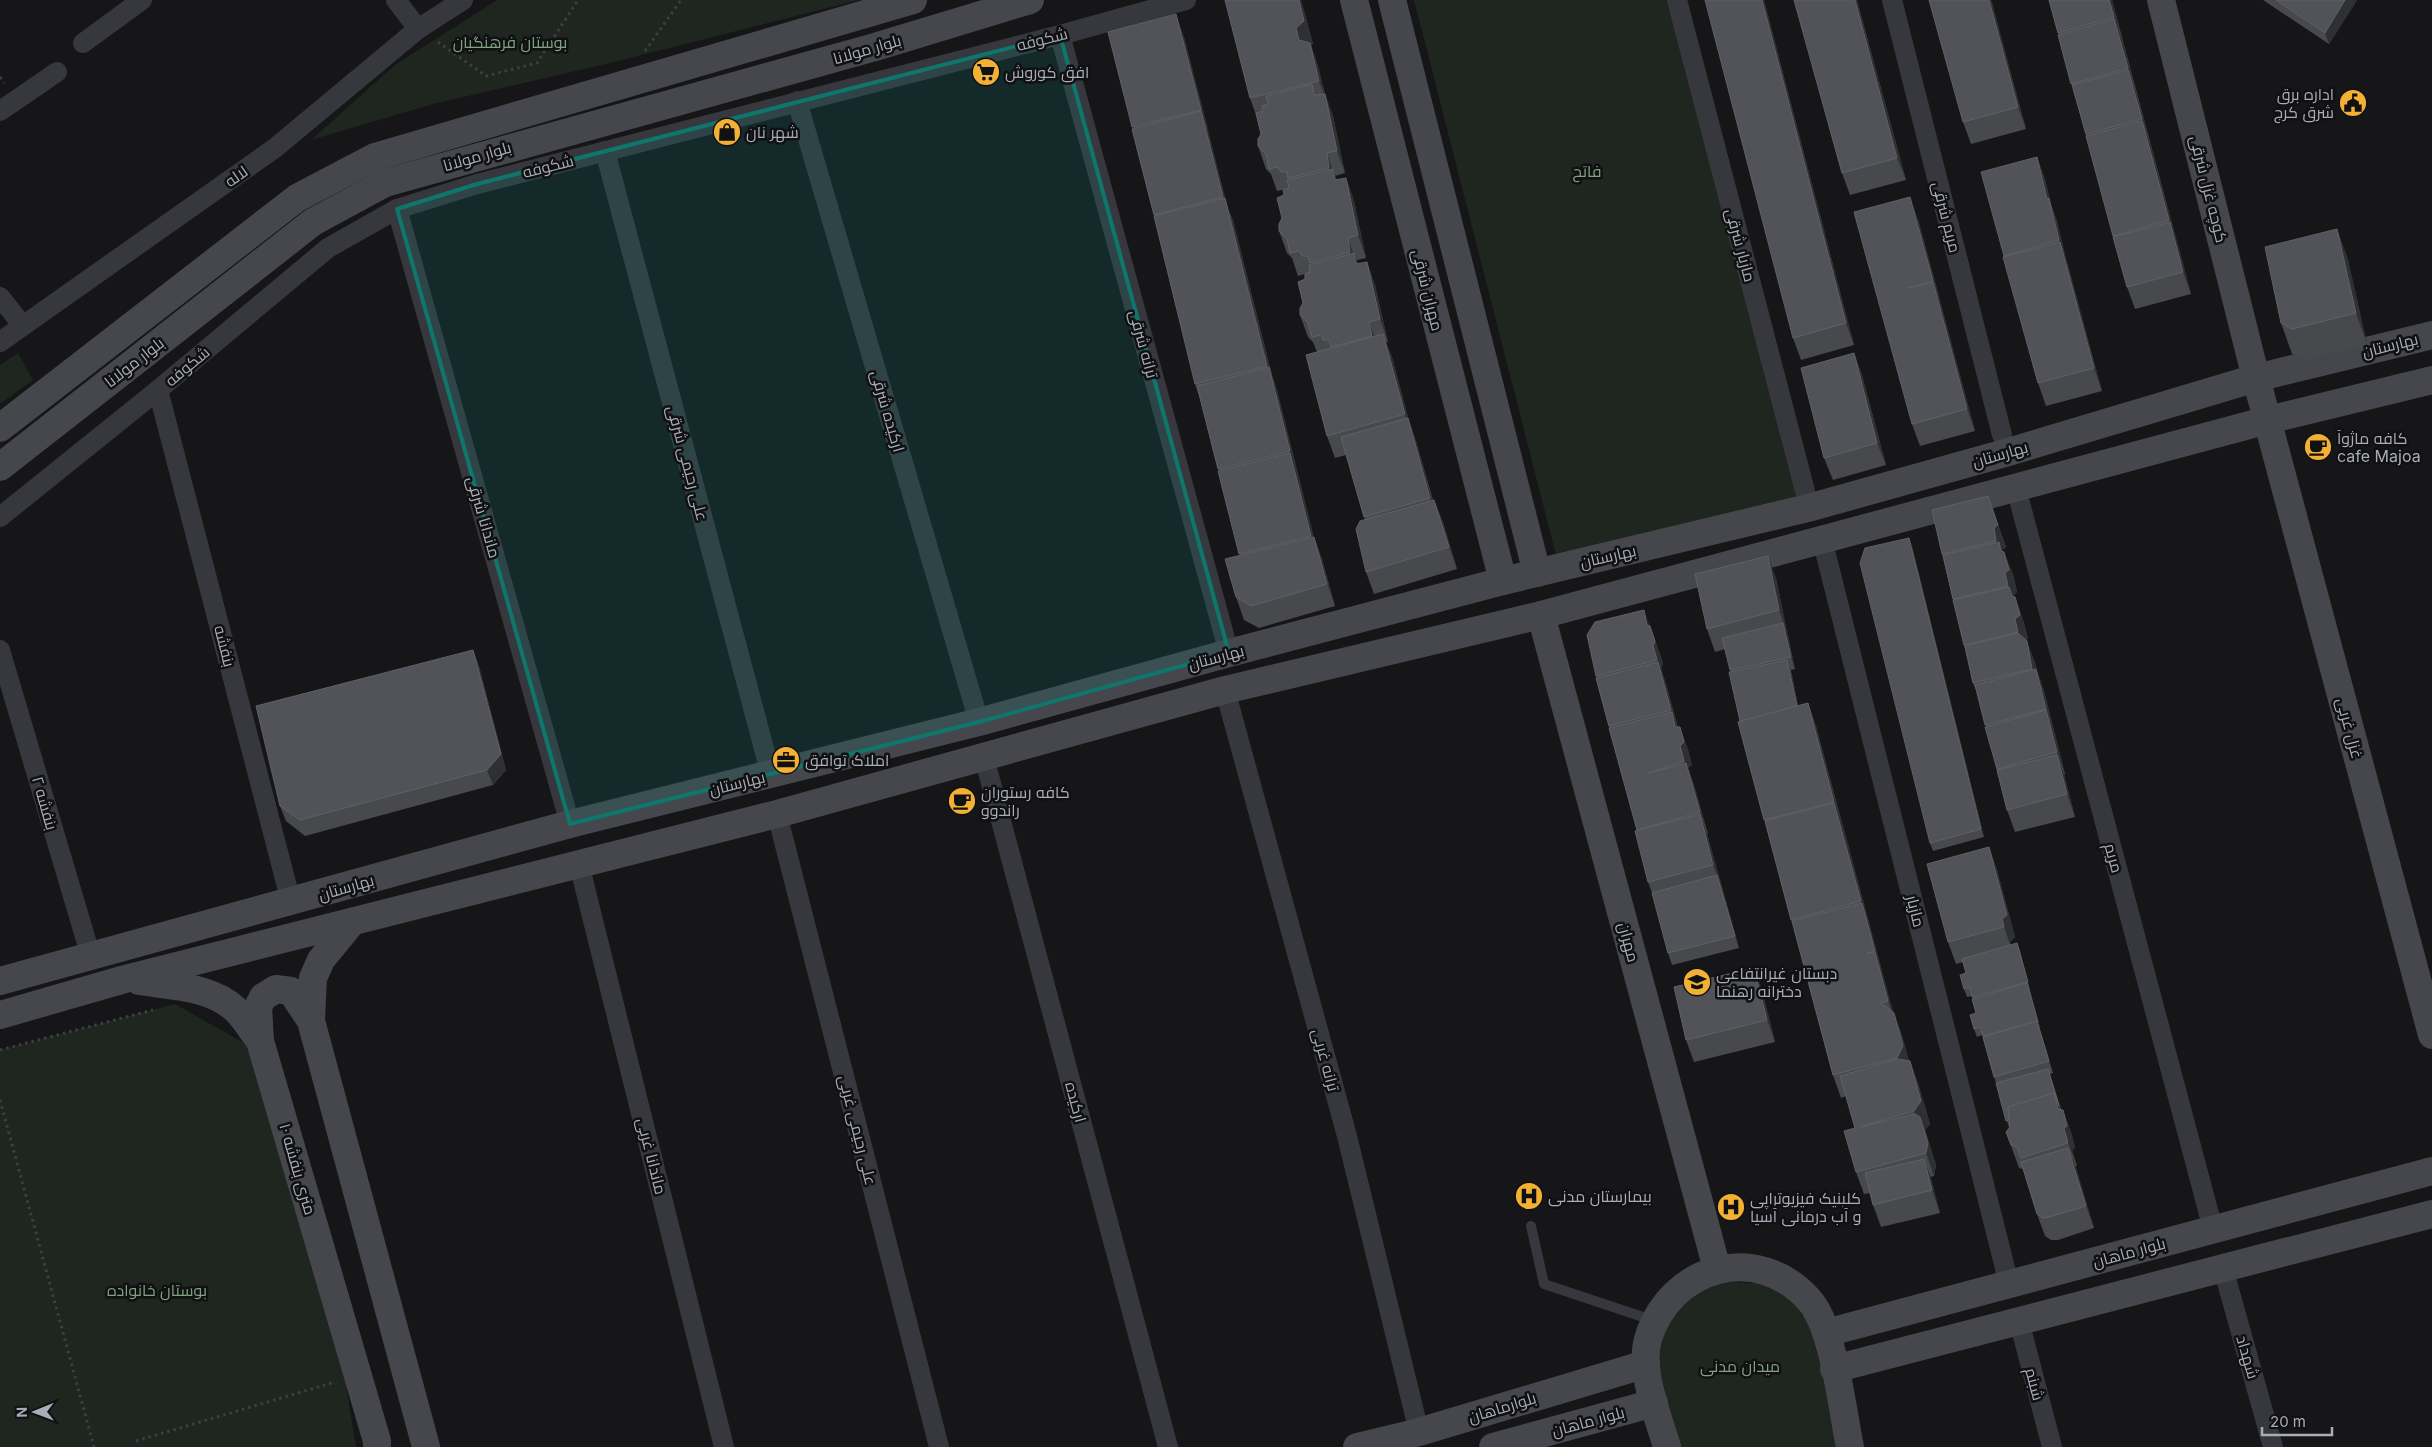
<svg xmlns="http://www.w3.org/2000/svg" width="2432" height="1447" viewBox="0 0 2432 1447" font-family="Inter,Cairo,sans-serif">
<rect width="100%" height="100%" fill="#161618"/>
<g fill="#1e261f">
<path d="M497,0h362l-249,63 -177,41 -122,36 84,-75z"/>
<path d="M1414,0h258l127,499 -243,56z"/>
<path d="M18,353l15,27 -33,24v-39z"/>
<path d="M175,1004l74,42 96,333 11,68h-356v-397z"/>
<path d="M1727,1282l29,1 23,7 16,14 18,26 26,117h-159l-20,-68v-36l12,-26 27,-26z"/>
</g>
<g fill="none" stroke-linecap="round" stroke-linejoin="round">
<g stroke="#3d3f44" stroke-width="3" stroke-dasharray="2.5 4" stroke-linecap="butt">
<path d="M438,42l48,34 51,-13 41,-63"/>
<path d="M645,51l36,-51"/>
<path d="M0,77l4,6"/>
<path d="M0,1050l153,-40"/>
<path d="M0,1100l94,347"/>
<path d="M136,1441l199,-59"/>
</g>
<path stroke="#37383d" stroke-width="10" d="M1531,1226l13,58 111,37"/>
<g stroke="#37383d" stroke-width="20">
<path d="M396,0l22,29"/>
<path d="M1677,0l128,491"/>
<path d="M1892,0l110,435"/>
<path d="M1060,35l169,618"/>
<path d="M83,43l59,-43"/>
<path d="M797,101l182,621"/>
<path d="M0,111l57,-39"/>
<path d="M605,151l166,624"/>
<path d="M397,209l173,615"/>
<path d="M0,297l23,29"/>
<path d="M0,342l275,-194 143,-119 45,-29"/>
<path d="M158,390l133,512"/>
<path d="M2016,488l197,741"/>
<path d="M0,517l158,-127 170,-142 69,-39 80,-25 583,-149 126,-35"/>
<path d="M1822,539l187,745"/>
<path d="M0,650l91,307"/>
<path d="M1225,690l122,446 72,296"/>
<path d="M984,757l184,690"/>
<path d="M777,814l162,633"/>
<path d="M579,864l145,583"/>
<path d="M2223,1268l50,179"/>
<path d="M2019,1321l33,126"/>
</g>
<g stroke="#45474d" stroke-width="28">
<path d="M1354,0l149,581"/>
<path d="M1392,0l145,573"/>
<path d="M2161,0l95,378 176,657"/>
<path d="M0,428l297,-230 78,-41 538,-157"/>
<path d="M0,467l313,-245 72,-39 490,-136 155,-47"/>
<path d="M1541,615l176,654"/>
<path d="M352,922l-31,38 -8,18 -2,43 115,426"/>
<path d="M0,981l570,-157 409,-102 250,-69 274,-72 305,-73 197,-55 251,-75 176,-43"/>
<path d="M139,981c32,5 72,5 97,29 9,9 16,21 24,31l117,400v6"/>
<path d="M0,1015l125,-36 652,-165 448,-124 316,-75 727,-195 164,-40"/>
<path d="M260,1041l-2,-34 5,-10 13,-8 15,2 20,30"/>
<path d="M1826,1333l606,-162"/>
<path d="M1834,1369l598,-155"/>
<path d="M1357,1447l62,-15 227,-68"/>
<path d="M1493,1447l161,-44"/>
<path d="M1667,1447c-9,-31 -28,-76 -19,-108 22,-73 110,-98 162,-38 24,28 32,108 40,146"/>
</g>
</g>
<g fill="#47494d">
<path d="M1225,0h76l12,44 -2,1 7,21 7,28 8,22 12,57 -10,3 2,4 9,-2 8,23 12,57 -9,2 1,4 9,-2 8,23 13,57h-2l6,15 17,64 7,20 17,59 10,22 14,47 -83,25 -8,-22 -1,-52 -19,-65 -11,3 -8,-22 -10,-84 -4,-10 -5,-5 -8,-22 3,-12 2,-29 -7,2 -6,-18 -5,-5 -8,-22 3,-13 2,-23 3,-6 -10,2 -6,-17 -5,-5 -8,-23 3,-12 -5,-19 -6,-17z"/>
<path d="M1764,0l90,345 -53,15 -8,-22z"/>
<path d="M1857,0l49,180 -56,15 -8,-22z"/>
<path d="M1991,0l35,129 -55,15 -8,-22z"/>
<path d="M2049,0h63l79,294 -56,15 -8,-22z"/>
<path d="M2263,0h94l-28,44z"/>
<path d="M1108,32l76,5 44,172 5,11 39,155 5,15 37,148 8,21 13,47 -76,22 -15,-8 -8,-23 4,-42 -40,-157 -5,-14 -41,-168 -22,-87h1z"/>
<path d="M2037,157l8,22 6,26 6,16 10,42 35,128 -56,15 -8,-23 -34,-127z"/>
<path d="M1918,219l57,212 -55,15 -8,-22z"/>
<path d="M2337,229l11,31 19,84 -64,16 -11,-6 -11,-31z"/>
<path d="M1854,353l8,22 24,90 -53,15 -9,-22z"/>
<path d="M1988,496l18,51 -4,3 11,24 4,18 -4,4v1h2l8,23 5,18 -2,2 9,23 2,8 7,20 21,83 -1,1 11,42 -60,15 -8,-22 -29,-115 -5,-12 -31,-129z"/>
<path d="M1912,546l72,291 -51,14 -3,-8z"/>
<path d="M1776,578l11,54 8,37 -4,1 7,36 10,-3 8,23 77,286 9,23 7,26h1l8,22 12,41 -5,6 11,35 -2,11 -4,1 10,36 -59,14 -8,-22 -3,-12 -6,1 -8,-22 -1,-44 -9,-32 -5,2 -8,-23 -95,-353 2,-1 -9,-49 -6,-23 -10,3 -8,-23z"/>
<path d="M1650,626l13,37 -2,6 5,15 12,43h2l8,23 4,15 -4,3 6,17 14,49h-1l15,53 17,61 -67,17 -4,-12 -16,-60 -4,-11 -11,-51 -28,-103 -13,-50h1l-1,-2z"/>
<path d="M473,650l6,16 27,104 -13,15 -188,51 -19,-15 -6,-15z"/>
<path d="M1989,847l8,23 18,67 -5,5 1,3 6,-2 3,8 10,39 10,40 13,43 -3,1 11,35 10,23 4,16 -3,2 5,16h-2l19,62 -36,12h-7l-6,-4 -8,-22 -14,-45 -4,-1 -13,-36 3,-4 -27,-93 -5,2 -3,-8 2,-16 -4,-17 -5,1 -3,-8 2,-16 -3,-11 -7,2 -8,-22z"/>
<path d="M1762,990l13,52 -81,20 -8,-22z"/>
</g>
<g fill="#2f3033">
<path d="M1299,0h2l1,3 11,41 -2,1 7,21 8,34 -1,-6 8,22 12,57 -8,-22 -10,-49 -8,-21 -20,-41 -3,-12z"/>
<path d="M1762,0h2l90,345 -8,-22z"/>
<path d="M1855,0h2l49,180 -9,-22z"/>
<path d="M1989,0h2l1,2 34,127 -8,-22z"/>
<path d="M2109,0h3l10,39 -8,-22z"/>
<path d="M2345,0h12l-28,44 -4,-11z"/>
<path d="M1176,14l8,23 25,95 -8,-22z"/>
<path d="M2114,19l9,23 13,49 -8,-23z"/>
<path d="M2128,70l8,22 14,49 -8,-22z"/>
<path d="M1201,111l8,23 19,75 5,11 39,155 5,15 37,148 8,21 13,47 -24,-70 -39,-156 -5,-14 -40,-158 -4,-11z"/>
<path d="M2142,121l8,22 27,100 -8,-23z"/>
<path d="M1327,153l6,19v-3l8,22 -4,-1 -8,-22z"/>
<path d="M2037,157l8,22 6,26 6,16 10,42 -8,-23 -12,-41z"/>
<path d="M1346,178l8,23 12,57 -8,-23z"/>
<path d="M1910,197l8,22 23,84 -8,-22z"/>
<path d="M2170,222l8,22 13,50 -8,-22z"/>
<path d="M2337,229l11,31 19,84 -11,-31z"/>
<path d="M1348,238l7,21 -1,-6 8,22h-4l-8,-23z"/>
<path d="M2060,242l8,22 34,127 -8,-23z"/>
<path d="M1367,262l8,23 13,57 -8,-23z"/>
<path d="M1933,282l8,22 34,127 -8,-22z"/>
<path d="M1369,322l8,22 3,15 -8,-23z"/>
<path d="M1383,334l9,23 17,64 7,20 22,80 -8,-23 -18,-63 -7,-21z"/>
<path d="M1854,353l8,22 24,90 -9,-22z"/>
<path d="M1988,496l18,51 -4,3 5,14 -3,-12 9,22 4,18 -4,4 1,3 1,-2 8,23 5,18 -4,3 3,13 -9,-22 -3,-13 4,-3 -11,-30 -3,-13v-10l-9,-22z"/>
<path d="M1434,500l9,22 14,47 -8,-22z"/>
<path d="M1909,538l3,8 72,291 -3,-8z"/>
<path d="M1768,556l8,22 11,54 -8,-22z"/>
<path d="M1644,610l19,53 -2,6 5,15 13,48 -8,-22z"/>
<path d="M1783,623l5,12 7,34 -4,-12z"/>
<path d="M2027,641l17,50 10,40 -22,-62z"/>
<path d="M473,650l6,16 27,104 -13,15 -6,-15z"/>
<path d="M1787,660l4,12 12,56 -4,-12z"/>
<path d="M1808,703l8,23 26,98 -8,-22z"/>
<path d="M2046,710l9,23 10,41 -8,-22z"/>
<path d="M1672,712l8,23v-8l8,23 4,15 -4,3 6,17 14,49 -8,-22 -8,-29 -8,-22z"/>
<path d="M2057,755l8,22 10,40 -8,-23z"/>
<path d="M1834,803l9,22 53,198 -8,-22z"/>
<path d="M1700,814l8,23 31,111 -4,-12 -18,-61 -4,-10z"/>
<path d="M1989,847l8,23 18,67 -5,5 2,8 -8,-23 -2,-8z"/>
<path d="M2017,943l3,8 10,39 -2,-8z"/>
<path d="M1754,968l8,22 13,52 -8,-22z"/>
<path d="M2027,983l3,8 11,39 -3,-8z"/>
<path d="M1894,1013l8,22 9,33 -6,12 -8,-22z"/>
<path d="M2037,1021l4,12 12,40 -4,-12z"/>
<path d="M1910,1061l8,22 12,41 -5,6 11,35 -2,11 -8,-23 -3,-19 -9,-23z"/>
<path d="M2054,1093l8,23 1,-6 8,22 4,16 -3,2 5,16 -9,-23z"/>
<path d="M2068,1148l9,22 17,58 -8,-22z"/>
<path d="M1924,1159l8,22 8,32 -8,-23z"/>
</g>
<g fill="#525359" stroke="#5f6168">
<path d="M1225,0h74l5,21 -8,7 3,12 11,3 9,38 -69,17z"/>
<path d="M1705,0h57l84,323 -53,15z"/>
<path d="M1794,0h61l42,158 -55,15z"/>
<path d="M1929,0h60l29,107 -55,15z"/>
<path d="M2049,0h60l5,17 -56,16z"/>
<path d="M2276,0h69l-20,33z"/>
<path d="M1176,14l25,96 -69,17 -24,-95z"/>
<path d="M2114,19l14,49 -57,16 -13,-49z"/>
<path d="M2128,70l14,49 -56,15 -14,-49z"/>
<path d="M1312,84l2,11 11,-1 12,57 -10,2 2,15 -41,10 -1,-6h-6l-3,-5 -9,2 -3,-15 -8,-8v-7l3,-5 -5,-21 7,-2 -1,-5 6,-2 -2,-8z"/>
<path d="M1201,111l22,86 -69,18 -22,-86z"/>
<path d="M2142,121l27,99 -56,16 -27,-100z"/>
<path d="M2037,157l10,42 2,-1 10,42 -55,16 -23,-84z"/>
<path d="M1333,169l2,11 11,-2 12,57 -10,3 2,14 -40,11 -2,-7h-6l-3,-5 -9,2 -3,-14 -8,-8v-7l3,-6 -5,-20 7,-3 -1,-5 6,-2 -2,-8z"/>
<path d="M1910,197l23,84 -25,7 25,-6 34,127 -55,15 -58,-212z"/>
<path d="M1225,198l42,168 -72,18 -41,-168z"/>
<path d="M2170,222l13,50 -56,15 -14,-50z"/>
<path d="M2337,229l19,84 -64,16 -11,-6 -16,-76z"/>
<path d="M2060,242l34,126 -56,15 -35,-126z"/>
<path d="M1354,253l2,11 11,-2 13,57 -11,3 3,14 -41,11 -2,-7h-6l-2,-5 -9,2 -4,-14 -8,-8v-7l3,-5 -5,-21 7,-3v-5l5,-2 -1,-7z"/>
<path d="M1383,334l22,80 -78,22 -21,-81z"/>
<path d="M1854,353l23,90 -53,15 -23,-90z"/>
<path d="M1269,367l21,84 -72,18 -21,-83z"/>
<path d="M1408,418l22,80 -66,19 -23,-80z"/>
<path d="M1290,453l21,83 -72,18 -21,-83z"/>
<path d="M1988,496l10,29 -4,3 2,13 -54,13 -10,-44z"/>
<path d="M1434,500l15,47 -83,25 -10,-43 4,-8z"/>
<path d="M1314,537l13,47 -76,22 -15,-9 -11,-38z"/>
<path d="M1909,538l72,291 -51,14 -70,-280 5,-15z"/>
<path d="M1999,542l2,9 3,1 5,18 -4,3 3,13 -55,13 -10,-44z"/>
<path d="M1768,556l11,54 -72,19 -12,-55z"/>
<path d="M2009,587l3,9 3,1 5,18 -5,4 3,13 -54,13 -11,-45z"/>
<path d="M1644,610l3,15 3,1 5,15 -2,5 4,14 -61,16 -9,-41 8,-13z"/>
<path d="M1783,623l8,34 -61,13 -8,-32z"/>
<path d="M2018,633l9,8 5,28 -59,14 -8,-37z"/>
<path d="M473,650l28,104 -14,16 -187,50 -20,-14 -24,-100z"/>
<path d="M1787,660l10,46 -57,15 -11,-49z"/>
<path d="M1658,662l13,48 -62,16 -13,-48z"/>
<path d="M2036,669l10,40 -61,16 -10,-40z"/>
<path d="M1808,703l26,99 -70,18 -26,-98z"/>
<path d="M2046,710l11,42 -60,17 -12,-42z"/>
<path d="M1672,712l3,15h5l4,15 -4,4 4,15 -35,12 37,-10 14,49 -63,18 -28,-102z"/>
<path d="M2057,755l10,39 -60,16 -10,-40z"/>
<path d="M1834,803l27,98 -70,19 -26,-99z"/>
<path d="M1700,814l13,51 -65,17 -13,-51z"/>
<path d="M1989,847l18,68 -5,4 2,8 -56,15 -21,-78z"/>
<path d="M1717,875l18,61 -67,17 -16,-60z"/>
<path d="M1862,903l13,48 -8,2 8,-1 13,49 -7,2 13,10 9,33 -6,12 -64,17 -41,-154z"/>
<path d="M2017,943l11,39 -56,15 -2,-10 -6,2 -4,-14 6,-2 -4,-14z"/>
<path d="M1754,968l13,52 -81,20 -12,-53z"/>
<path d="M2027,983l11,39 -1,-1 -54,15 -3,-9 -6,2 -4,-14 6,-2 -4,-14z"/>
<path d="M2037,1021l12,40 -55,16 -11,-40z"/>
<path d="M1898,1059l12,2 11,40 -7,10 -54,16 55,-13 5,3 8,26 -2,10 -70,19 -12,-41 11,-3 -15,-52z"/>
<path d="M2048,1069l11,37 -5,-13 -46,14 1,13 -3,1 -10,-38z"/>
<path d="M2054,1093l4,16 5,1 4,16 -3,2 4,15 -47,15 -4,-11 -6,-2 -5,-13 4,-5 -2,-20z"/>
<path d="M2068,1148l18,58 -37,11 -6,1 -6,-4 -16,-52z"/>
<path d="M1924,1159l8,31 -59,15 -8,-32z"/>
</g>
<path fill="#0f766e" fill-opacity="0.2" stroke="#0f766e" stroke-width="4" stroke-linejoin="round" d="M1060,35l169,618 -250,69 -409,102 -173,-615 80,-25z"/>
<defs>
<symbol id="supermarket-disc" viewBox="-11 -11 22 22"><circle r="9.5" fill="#f2b134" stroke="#111113"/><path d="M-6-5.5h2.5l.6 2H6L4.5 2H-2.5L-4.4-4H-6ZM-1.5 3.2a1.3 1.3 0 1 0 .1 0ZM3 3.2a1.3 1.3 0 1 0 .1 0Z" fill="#111"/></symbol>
<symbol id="civic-disc" viewBox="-11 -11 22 22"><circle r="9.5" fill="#f2b134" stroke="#111113"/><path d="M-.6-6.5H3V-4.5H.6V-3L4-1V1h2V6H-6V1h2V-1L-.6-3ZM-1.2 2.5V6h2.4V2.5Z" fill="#111"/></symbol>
<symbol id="shop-disc" viewBox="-11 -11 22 22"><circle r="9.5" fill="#f2b134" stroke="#111113"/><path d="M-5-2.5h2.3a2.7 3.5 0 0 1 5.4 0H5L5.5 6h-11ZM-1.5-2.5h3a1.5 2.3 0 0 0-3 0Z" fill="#111"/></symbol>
<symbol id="cafe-disc" viewBox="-11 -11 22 22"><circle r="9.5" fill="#f2b134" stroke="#111113"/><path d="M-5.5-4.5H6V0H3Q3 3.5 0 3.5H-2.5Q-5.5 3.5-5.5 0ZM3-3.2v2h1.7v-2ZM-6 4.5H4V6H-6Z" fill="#111"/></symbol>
<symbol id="office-disc" viewBox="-11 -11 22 22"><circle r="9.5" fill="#f2b134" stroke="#111113"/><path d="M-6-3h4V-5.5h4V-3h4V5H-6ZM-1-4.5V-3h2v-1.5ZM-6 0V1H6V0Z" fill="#111"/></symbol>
<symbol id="school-disc" viewBox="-11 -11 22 22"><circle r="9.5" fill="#f2b134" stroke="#111113"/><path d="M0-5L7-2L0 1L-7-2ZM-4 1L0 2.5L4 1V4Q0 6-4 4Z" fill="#111"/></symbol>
<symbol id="hospital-disc" viewBox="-11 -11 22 22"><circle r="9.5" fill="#f2b134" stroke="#111113"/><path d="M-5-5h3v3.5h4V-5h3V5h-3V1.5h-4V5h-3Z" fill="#111"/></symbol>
</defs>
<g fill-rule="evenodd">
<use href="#supermarket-disc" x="970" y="56" width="32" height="32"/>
<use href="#civic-disc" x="2337" y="87" width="32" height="32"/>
<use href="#shop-disc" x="711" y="116" width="32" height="32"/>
<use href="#cafe-disc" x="2302" y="431" width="32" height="32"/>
<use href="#office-disc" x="770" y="744" width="32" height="32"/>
<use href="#cafe-disc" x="946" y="785" width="32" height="32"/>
<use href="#school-disc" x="1681" y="966" width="32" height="32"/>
<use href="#hospital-disc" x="1513" y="1180" width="32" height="32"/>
<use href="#hospital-disc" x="1715" y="1191" width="32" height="32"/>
</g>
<g text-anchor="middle" stroke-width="5" stroke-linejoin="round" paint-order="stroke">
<g font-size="16" fill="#a8adb8" stroke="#111113">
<text transform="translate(1042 39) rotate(-14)" y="6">شکوفه</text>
<text transform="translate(867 49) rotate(-16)" y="6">بلوار مولانا</text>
<text transform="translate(477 156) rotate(-16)" y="6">بلوار مولانا</text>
<text transform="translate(548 166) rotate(-14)" y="6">شکوفه</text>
<text transform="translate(236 176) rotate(-35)" y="6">لاله</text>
<text transform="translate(2209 189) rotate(76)" y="6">کوچه غزل شرقی</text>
<text transform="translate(1947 217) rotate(76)" y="6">مریم شرقی</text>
<text transform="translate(1741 245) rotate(75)" y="6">مازیار شرقی</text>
<text transform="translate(1428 290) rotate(76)" y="6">مهران شرقی</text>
<text transform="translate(1144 344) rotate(75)" y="6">ترانه شرقی</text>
<text transform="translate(2390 345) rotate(-14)" y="6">بهارستان</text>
<text transform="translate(134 362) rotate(-38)" y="6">بلوار مولانا</text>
<text transform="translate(187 366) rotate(-40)" y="6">شکوفه</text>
<text transform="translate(888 411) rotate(74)" y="6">ارکیده شرقی</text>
<text transform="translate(2000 454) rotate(-16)" y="6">بهارستان</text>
<text transform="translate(688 463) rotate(75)" y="6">علی رحیمی شرقی</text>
<text transform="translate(484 517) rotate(74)" y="6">ماندانا شرقی</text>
<text transform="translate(1608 556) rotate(-13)" y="6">بهارستان</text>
<text transform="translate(225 646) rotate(76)" y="6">بنفشه</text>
<text transform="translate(1216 657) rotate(-15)" y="6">بهارستان</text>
<text transform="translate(2350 728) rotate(75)" y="6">غزل غربی</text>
<text transform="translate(737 783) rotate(-14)" y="6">بهارستان</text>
<text transform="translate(45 803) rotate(74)" y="6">بنفشه ۲</text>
<text transform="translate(2114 858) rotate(75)" y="6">مریم</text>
<text transform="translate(346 887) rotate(-16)" y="6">بهارستان</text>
<text transform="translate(1916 911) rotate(76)" y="6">مازیار</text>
<text transform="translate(1629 942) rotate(75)" y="6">مهران</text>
<text transform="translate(1326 1060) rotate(75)" y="6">ترانه غربی</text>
<text transform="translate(1076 1102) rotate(75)" y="6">ارکیده</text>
<text transform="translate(858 1130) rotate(76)" y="6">علی رحیمی غربی</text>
<text transform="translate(652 1156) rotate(76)" y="6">ماندانا غربی</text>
<text transform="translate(298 1169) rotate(74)" y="6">۱۰ متری بنفشه</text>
<text transform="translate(2129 1252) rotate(-15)" y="6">بلوار ماهان</text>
<text transform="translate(2248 1357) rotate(74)" y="6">شهداد</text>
<text transform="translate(2035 1384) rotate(75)" y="6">شبنم</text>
<text transform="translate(1502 1407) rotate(-17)" y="6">بلوارماهان</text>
<text transform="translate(1588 1421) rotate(-15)" y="6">بلوار ماهان</text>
</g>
<g font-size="16" fill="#7fa381" stroke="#111113">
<text x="510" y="48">بوستان فرهنگیان</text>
<text x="1587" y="177">فاتح</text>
<text x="157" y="1296">بوستان خانواده</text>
<text x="1740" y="1372">میدان مدنی</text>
</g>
<g font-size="16" fill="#a8adb8" stroke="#111113" text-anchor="start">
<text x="1005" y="78">افق کوروش</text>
<text x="2334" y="100" text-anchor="end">اداره برق<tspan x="2334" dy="18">شرق کرج</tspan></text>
<text x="746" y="138">شهر نان</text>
<text x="2337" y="444">کافه ماژوآ<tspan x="2337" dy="18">cafe Majoa</tspan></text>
<text x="805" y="766">املاک توافق</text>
<text x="981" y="798">کافه رستوران<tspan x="981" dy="18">راندوو</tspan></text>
<text x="1716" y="979">دبستان غیرانتفاعی<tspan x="1716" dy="18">دخترانه رهنما</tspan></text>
<text x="1548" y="1202">بیمارستان مدنی</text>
<text x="1750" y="1204">کلینیک فیزیوتراپی<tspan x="1750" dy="18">و آب درمانی آسیا</tspan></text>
</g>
</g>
<g transform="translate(35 1412) rotate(269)" stroke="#111113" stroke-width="4" paint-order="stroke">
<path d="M0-4L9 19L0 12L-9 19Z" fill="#a8adb8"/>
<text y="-8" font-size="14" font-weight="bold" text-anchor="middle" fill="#a8adb8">N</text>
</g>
<path d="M2262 1427v8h70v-8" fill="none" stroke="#a8adb8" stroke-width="2.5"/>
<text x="2270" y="1427" font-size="15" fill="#a8adb8" stroke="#111113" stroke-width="4" paint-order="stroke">20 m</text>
</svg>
